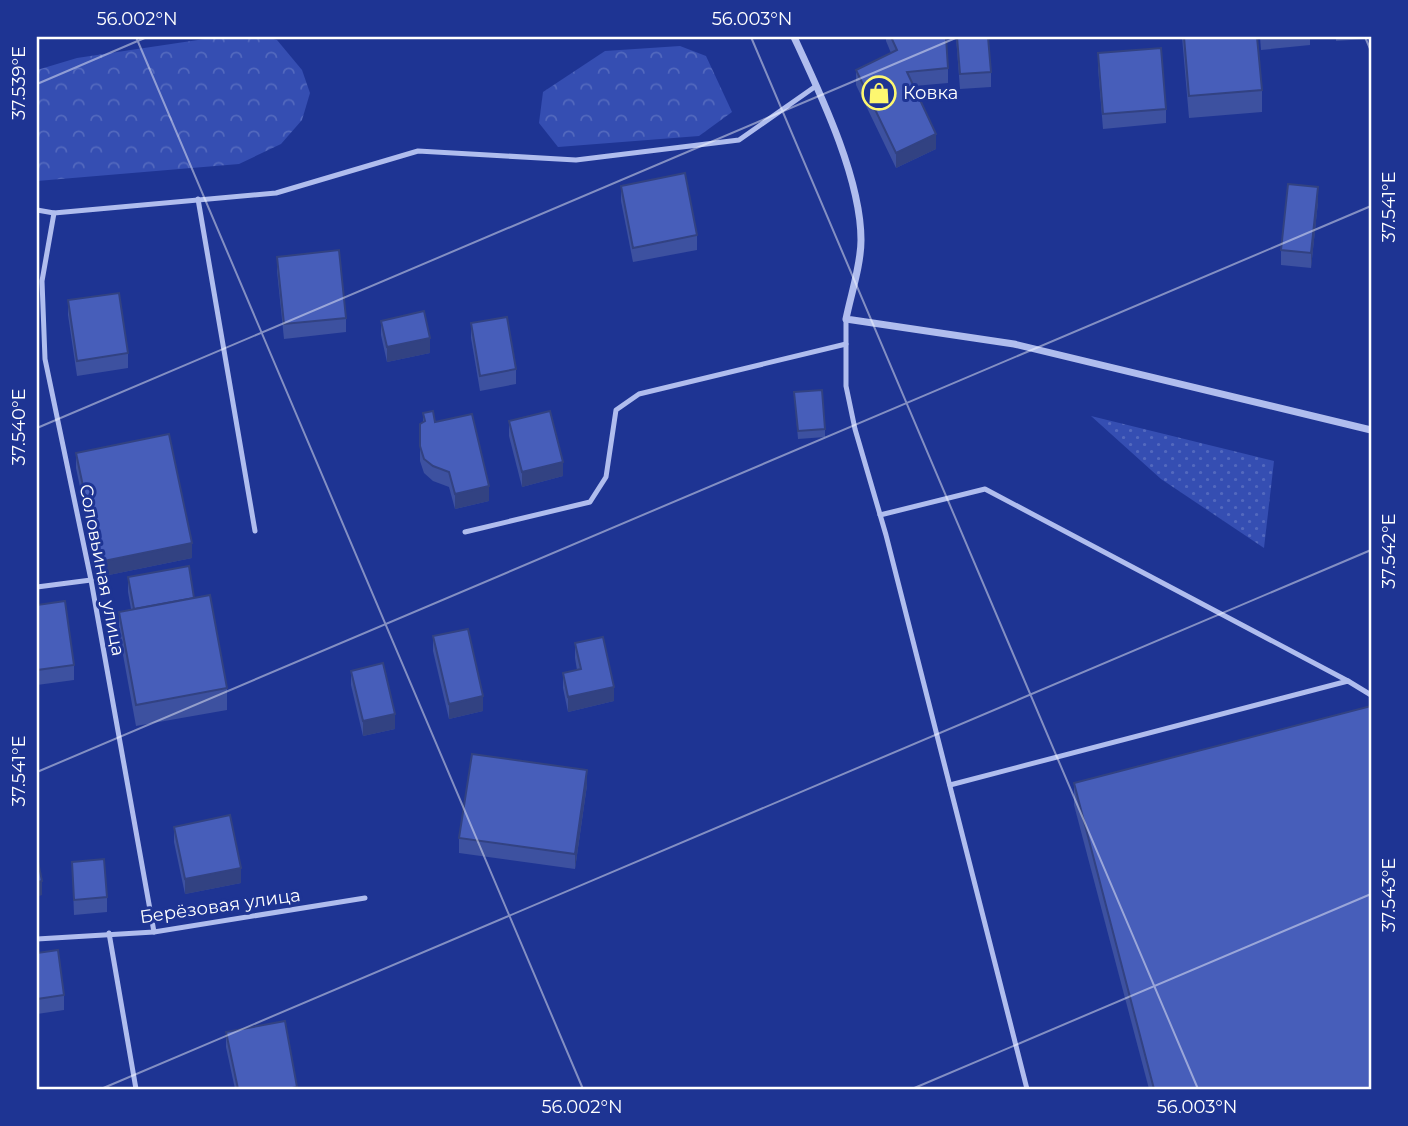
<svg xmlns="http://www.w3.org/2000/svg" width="1408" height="1126" viewBox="0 0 1408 1126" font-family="Montserrat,sans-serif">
<defs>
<pattern id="forest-crowns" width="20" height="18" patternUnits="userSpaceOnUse" patternTransform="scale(1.75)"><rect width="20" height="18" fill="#354eb2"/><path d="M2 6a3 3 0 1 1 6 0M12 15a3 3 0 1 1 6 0" fill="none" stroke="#5369be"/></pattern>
<pattern id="park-dots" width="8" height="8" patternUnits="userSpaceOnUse" patternTransform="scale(1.75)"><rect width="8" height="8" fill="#354eb2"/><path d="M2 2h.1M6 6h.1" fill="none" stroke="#5369be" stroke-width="1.8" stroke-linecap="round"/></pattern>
</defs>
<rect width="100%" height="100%" fill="#1e3493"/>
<g fill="url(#forest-crowns)">
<path d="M218,37h48l11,3 25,30 8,23 -8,27 -21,24 -42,20 -202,17v-111l40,-12z"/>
<path d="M680,46l26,10 26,56 -33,24 -141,11 -19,-24 4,-31 62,-41z"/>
</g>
<path fill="url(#park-dots)" d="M1091,416l183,45 -10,87 -103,-69z"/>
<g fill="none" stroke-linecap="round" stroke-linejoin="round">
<g stroke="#b0bdee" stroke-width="5">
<path d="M198,199l57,332"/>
<path d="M37,210l17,3 222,-20 142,-42 158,9 163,-20 77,-54"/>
<path d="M54,213l-12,68 3,78 46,221 63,352"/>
<path d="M846,319v67l9,43 31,106 141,554"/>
<path d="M880,515l105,-26 363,192"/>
<path d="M465,532l125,-30 16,-25 10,-67 23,-16 207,-50"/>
<path d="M37,587l54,-7"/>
<path d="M950,785l398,-104 23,14"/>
<path d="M109,933l27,156"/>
<path d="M37,939l117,-7 211,-34"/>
</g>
<path stroke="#b0bdee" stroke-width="7" d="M794,37c26,56 67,141 67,203 0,25 -10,54 -15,79l168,25 357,86"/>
</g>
<g fill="#3d51a0">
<path d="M886,37h60l2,31v15l-34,3 22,63 -40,19 -40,-83v-15l35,-17 -5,-12z"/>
<path d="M956,37h32l3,35v15l-31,2z"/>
<path d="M1182,37h75l5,53v22l-73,6z"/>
<path d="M1260,37h50v8l-49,5z"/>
<path d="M1336,37h30v2l-30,2z"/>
<path d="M1098,53l68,56v14l-63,6 -5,-61z"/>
<path d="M621,186l76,49v15l-64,12 -12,-61z"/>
<path d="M1318,202l-7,66 -30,-3v-15z"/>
<path d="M277,257l69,61v14l-62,7 -7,-68z"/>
<path d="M68,300l60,53v15l-51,8 -9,-61z"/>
<path d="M381,321l49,32 -43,9 -6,-27z"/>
<path d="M471,323l45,46v15l-36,7 -9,-53z"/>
<path d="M794,392l31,37v8l-27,2z"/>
<path d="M423,413l12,9 54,79 -34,8 -6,-22 -16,-6 -9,-8 -4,-12v-37l3,-2z"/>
<path d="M509,421l54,55 -41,11 -13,-51z"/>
<path d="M76,453l116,105 -93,19 -23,-109z"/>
<path d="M128,577l66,21 33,90v22l-91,16 -17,-93v-21l12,-3 -3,-17z"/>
<path d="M37,605l37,60v15l-37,5z"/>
<path d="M433,636l50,75 -34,8 -16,-68z"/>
<path d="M575,643l39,58 -46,11 -5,-24v-15l14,-3 -2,-12z"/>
<path d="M351,671l44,58 -32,7 -12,-51z"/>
<path d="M1074,783l297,306h-222l-75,-284z"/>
<path d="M587,785l-12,84 -116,-16v-15z"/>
<path d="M174,827l67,56 -56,11 -11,-52z"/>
<path d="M72,862l35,35v15l-33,3z"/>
<path d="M37,953l27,42v15l-27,4z"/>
<path d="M226,1032l71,55v2h-62l-9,-42z"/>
</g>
<g fill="#324282">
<path d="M936,134v15l-40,19v-15z"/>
<path d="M1318,187v15l-7,66v-15z"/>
<path d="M430,338v15l-43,9v-15z"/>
<path d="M563,462v14l-41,11v-15z"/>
<path d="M489,486v15l-34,8v-15z"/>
<path d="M192,543v15l-93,19v-15z"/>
<path d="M614,687v14l-46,11v-15z"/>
<path d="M483,696v15l-34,8v-15z"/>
<path d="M395,714v15l-32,7v-15z"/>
<path d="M587,770v15l-12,84v-15z"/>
<path d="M241,868v15l-56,11v-15z"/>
<path d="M42,881v14l-5,2v-15z"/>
</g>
<g fill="#475eba" stroke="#324282" stroke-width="2">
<path d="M891,37h55l2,31 -41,4 29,62 -40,19 -40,-83 41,-20z"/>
<path d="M957,37h31l3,35 -31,2z"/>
<path d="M1184,37h73l5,53 -73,6z"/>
<path d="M1161,48l5,61 -63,5 -5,-61z"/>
<path d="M685,173l12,62 -64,13 -12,-62z"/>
<path d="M1288,184l30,3 -7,66 -30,-3z"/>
<path d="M339,250l7,68 -62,6 -7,-67z"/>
<path d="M119,293l9,60 -51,8 -9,-61z"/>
<path d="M424,311l6,27 -43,9 -6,-26z"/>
<path d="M507,317l9,52 -36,7 -9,-53z"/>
<path d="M822,390l3,39 -27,2 -4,-39z"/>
<path d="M433,411l2,11 37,-8 17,72 -34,8 -6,-22 -16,-6 -9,-7 -4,-13v-22l5,-3 -2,-8z"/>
<path d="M550,411l13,51 -41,10 -13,-51z"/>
<path d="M169,434l23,109 -93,19 -23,-109z"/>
<path d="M189,566l5,32 -60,11 -6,-32z"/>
<path d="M210,595l17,93 -91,17 -17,-93z"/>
<path d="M65,601l9,64 -37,5v-65z"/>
<path d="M468,629l15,67 -34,8 -16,-68z"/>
<path d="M603,637l11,50 -46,10 -5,-24 18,-4 -6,-26z"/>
<path d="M383,663l12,51 -32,7 -12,-50z"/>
<path d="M1371,706v383h-217l-80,-306z"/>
<path d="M472,754l115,16 -12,84 -116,-16z"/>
<path d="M230,815l11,53 -56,11 -11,-52z"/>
<path d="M37,857l5,24 -5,1z"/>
<path d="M104,859l3,38 -33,3 -2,-38z"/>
<path d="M58,950l6,45 -27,4v-46z"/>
<path d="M285,1021l12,66 -9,2h-50l-12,-57z"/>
</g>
<path fill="none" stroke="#fff" stroke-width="2" stroke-opacity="0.45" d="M136,37l447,1052M751,37l447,1052M1365,37l6,14M37,84l110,-47M37,428l921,-391M37,772l1334,-566M101,1089l1270,-539M912,1089l459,-195"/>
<defs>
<symbol id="shop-ring" viewBox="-11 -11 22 22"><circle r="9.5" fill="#1e3493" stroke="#fdf770" stroke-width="1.5"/><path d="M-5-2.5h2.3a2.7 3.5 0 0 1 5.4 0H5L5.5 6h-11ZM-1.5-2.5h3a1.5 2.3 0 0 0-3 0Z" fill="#fdf770"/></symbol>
</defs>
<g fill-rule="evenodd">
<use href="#shop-ring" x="860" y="74" width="38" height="38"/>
</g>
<g text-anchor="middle" stroke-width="6" stroke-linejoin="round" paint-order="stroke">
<g font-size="18" fill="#fff" stroke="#1e3493" text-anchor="start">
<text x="903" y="99">Ковка</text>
</g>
<g font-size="18" fill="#fff" stroke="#1e3493">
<text transform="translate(102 570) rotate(79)" y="6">Соловьиная улица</text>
<text transform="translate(220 906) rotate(-8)" y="6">Берёзовая улица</text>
</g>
</g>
<rect width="1408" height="1126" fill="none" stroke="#1e3493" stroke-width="77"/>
<rect x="38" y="38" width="1332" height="1050" fill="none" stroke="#fff" stroke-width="2.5"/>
<g font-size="18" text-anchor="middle" fill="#fff">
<text x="137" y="25">56.002°N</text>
<text x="752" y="25">56.003°N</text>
<text transform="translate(19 83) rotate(-90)" y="6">37.539°E</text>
<text transform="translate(1389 207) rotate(-90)" y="6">37.541°E</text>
<text transform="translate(19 427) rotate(-90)" y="6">37.540°E</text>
<text transform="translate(1389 551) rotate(-90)" y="6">37.542°E</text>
<text transform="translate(19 771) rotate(-90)" y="6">37.541°E</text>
<text transform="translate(1389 895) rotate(-90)" y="6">37.543°E</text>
<text x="582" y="1113">56.002°N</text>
<text x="1197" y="1113">56.003°N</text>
</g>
</svg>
